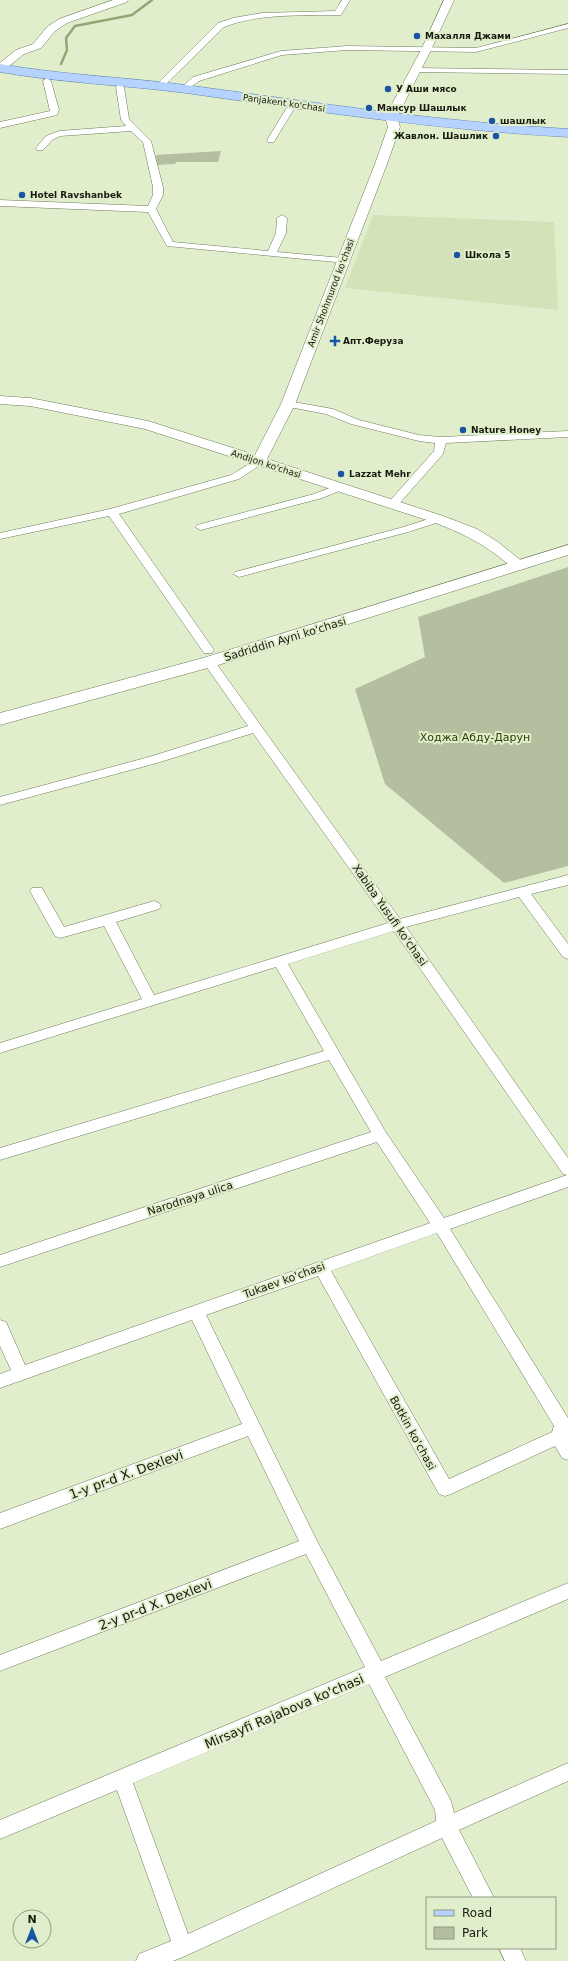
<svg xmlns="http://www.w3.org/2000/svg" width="568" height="1961" viewBox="0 0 568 1961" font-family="'DejaVu Sans',sans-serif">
<rect width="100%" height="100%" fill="#e1eecb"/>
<path fill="#d3e2b9" d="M373,215l181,7 4,88 -213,-22z"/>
<g fill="#b4bf9f">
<path d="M221,151l-3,11h-42l-1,2 -18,1 -1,-10z"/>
<path d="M568,567v299l-64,17 -119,-99 -30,-95 70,-32 -7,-40z"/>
</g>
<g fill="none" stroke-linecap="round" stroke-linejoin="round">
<path stroke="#95a676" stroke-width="2.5" d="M61,64l6,-14 -1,-12 9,-12 57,-11 20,-15"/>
<defs>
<g id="minor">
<path d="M342,0h8l-9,15h-3c-38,1 -78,-2 -114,12l-62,61h-6l-1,-2 63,-63 15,-5 29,-5 73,-2z"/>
<path d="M568,24v4l-92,24 -129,-2 -65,5 -83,26 -15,11 -4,-3 13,-12 88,-26 66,-5 129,2z"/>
<path d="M413,68l155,2v4l-152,-2h-3z"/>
<path d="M47,78l4,3 8,29 -2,5 -57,13v-6l50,-11 -7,-30z"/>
<path d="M120,84l4,3 5,32 22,22 12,46v8l-7,14 17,33 95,9 8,-18 1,-15 5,-3 5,3 -1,15 -9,19 66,6 5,3 -2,2 -179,-17 -19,-34 -148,-6v-6l148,6 5,-11v-8l-10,-45 -12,-11 -71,5 -8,4 -9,10h-6l-1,-2 10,-12 13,-5 67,-5 -5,-6 -5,-33z"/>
<path d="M290,106l4,3 -19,31 -1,2h-6l-1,-2 19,-31z"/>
<path d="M288,401l45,8 26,11 60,15 22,2 127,-6v6l-122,6 -3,11 -46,52 -4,1 -6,-3 47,-53 1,-8 -16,-2 -68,-17 -25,-10 -42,-8 -1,-2 1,-2z"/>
<path d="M259,458l4,1 1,2 -1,2 -24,16 -120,35 95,136 -2,3h-8l-95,-137 -109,23v-6l110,-24 121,-34z"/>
<path d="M340,484l5,3 -1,2 -22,9 -121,32 -6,-3 2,-2 117,-31z"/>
<path d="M438,516l6,3 -2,2 -34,11 -169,45 -6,-3 2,-2 165,-44z"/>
<path d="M209,658l4,1 187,260 168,-44v10l-37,9 37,50v15l-5,-2 -44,-60 -113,30 162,231v29l-118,42 118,189v42l-6,-2 -7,-12 -104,48 -6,2 -6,-2 -121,-218 -112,39 110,224 65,122 187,-78v16l-183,78 66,124 3,12 114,-50v18l-109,49 35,68h-21l-31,-60 -259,119 -10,4h-37l3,-7 32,-13 -54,-151 -117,49v-19l365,-153 -59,-113 -306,117v-16l299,-114 -51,-105 -248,93v-16l242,-89 -50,-104 -192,68v-14l11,-4 -11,-24v-26l6,2 19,43 405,-142 -53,-81 -377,125v-12l371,-123 -42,-72 -329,100v-12l324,-97 -48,-84 -276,86v-10l142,-44 -38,-73 -44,12 -5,-2 -25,-45 2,-3h10l22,39 90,-26 5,2 2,3 -2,3 -43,13 38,73 234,-72 -135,-190 -96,30 -157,42v-8l149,-40 99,-31 -45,-64zM394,931l169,243 4,1 -123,43 -59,-87 -97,-167zM437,1233l117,193 -2,6 -103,47 -118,-208zM369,1684l66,126 1,11 -248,113 -55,-151z"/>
<path d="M499,1948h21l6,13h-21z"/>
</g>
<g id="tertiary">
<path d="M113,0h15l-1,2 -60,21 -12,8 -14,17 -17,6 -20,16 -4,1v-8l16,-13 17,-6 14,-17 12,-8z"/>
<path d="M444,0h10l-23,50 -34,67 3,10 -13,37 -92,240 -28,55 176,57 34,13 21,13 26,21 2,3 -2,3c-9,2 -14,-3 -21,-9 -24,-19 -42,-27 -70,-38l-288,-93 -115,-23 -30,-2v-8l30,2 118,23 107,34 26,-51 94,-240 13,-37 -3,-10 36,-67z"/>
</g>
<path id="secondary" d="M568,545v10l-353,111 -215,59v-12l203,-55z"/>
<path id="primary" d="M0,64c62,11 124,13 186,21 127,17 254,37 382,44v8c-128,-7 -255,-26 -382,-44 -62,-8 -124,-10 -186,-21z"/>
</defs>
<use href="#minor" stroke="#6e795b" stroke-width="1"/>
<use href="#tertiary" stroke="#6e795b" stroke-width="1"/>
<use href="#secondary" stroke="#6e795b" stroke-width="1"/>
<use href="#primary" stroke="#5d7faa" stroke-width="1"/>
<use href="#minor" fill="#fff" fill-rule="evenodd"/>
<use href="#tertiary" fill="#fff" fill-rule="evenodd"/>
<use href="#secondary" fill="#fff" fill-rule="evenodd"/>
<use href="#primary" fill="#b5d3fe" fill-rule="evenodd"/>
</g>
<g fill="#1954a5" stroke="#e1eecb" stroke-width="1.5">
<circle cx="417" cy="36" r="4"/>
<circle cx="388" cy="89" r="4"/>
<circle cx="369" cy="108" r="4"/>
<circle cx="492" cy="121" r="4"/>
<circle cx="496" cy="136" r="4"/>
<circle cx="22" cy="195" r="4"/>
<circle cx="457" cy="255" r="4"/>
<path d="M333 335h4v4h4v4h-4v4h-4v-4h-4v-4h4z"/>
<circle cx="463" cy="430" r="4"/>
<circle cx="341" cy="474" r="4"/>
</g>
<g text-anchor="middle" stroke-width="4" stroke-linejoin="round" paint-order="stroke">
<g font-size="9" font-weight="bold" fill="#171b0f" stroke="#e1eecb" text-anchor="start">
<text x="425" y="39">Махалля Джами</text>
<text x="396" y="92">У Аши мясо</text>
<text x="377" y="111">Мансур Шашлык</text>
<text x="500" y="124">шашлык</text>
<text x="488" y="139" text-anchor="end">Жавлон. Шашлик</text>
<text x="30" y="198">Hotel Ravshanbek</text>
<text x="465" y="258">Школа 5</text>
<text x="343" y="344">Апт.Феруза</text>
<text x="471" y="433">Nature Honey</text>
<text x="349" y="477">Lazzat Mehr</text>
</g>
<g font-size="9" fill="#171b0f" stroke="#e1eecb">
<text transform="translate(284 103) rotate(8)" y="3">Panjakent ko'chasi</text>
<text transform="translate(331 293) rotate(-69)" y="3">Amir Shohmurod ko'chasi</text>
<text transform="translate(266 464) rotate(18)" y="3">Andijon ko'chasi</text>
</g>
<g font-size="11" fill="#171b0f" stroke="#e1eecb">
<text transform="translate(285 639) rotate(-17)" y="4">Sadriddin Ayni ko'chasi</text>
<text transform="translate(390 915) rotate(55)" y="4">Xabiba Yusufi ko'chasi</text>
<text transform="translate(190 1198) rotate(-18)" y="4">Narodnaya ulica</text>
<text transform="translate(284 1280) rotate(-20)" y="4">Tukaev ko'chasi</text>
<text transform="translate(413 1433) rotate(61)" y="4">Botkin ko'chasi</text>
</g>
<g font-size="11" fill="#2e3d03" stroke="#e1eecb">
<text x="475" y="741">Ходжа Абду-Дарун</text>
</g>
<g font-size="13" fill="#171b0f" stroke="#e1eecb">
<text transform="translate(126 1474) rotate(-20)" y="5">1-y pr-d X. Dexlevi</text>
<text transform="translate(155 1604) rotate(-21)" y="5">2-y pr-d X. Dexlevi</text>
<text transform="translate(284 1711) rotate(-23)" y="5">Mirsayfi Rajabova ko'chasi</text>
</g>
</g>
<rect x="426" y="1897" width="130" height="52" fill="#e1eecb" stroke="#909a80"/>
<rect x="434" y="1910" width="20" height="6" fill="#b5d3fe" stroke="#909a80"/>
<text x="462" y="1917" font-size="12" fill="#171b0f">Road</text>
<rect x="434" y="1927" width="20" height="12" fill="#b4bf9f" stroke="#909a80"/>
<text x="462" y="1937" font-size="12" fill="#171b0f">Park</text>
<g transform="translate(32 1929)"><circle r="19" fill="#e1eecb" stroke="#909a80"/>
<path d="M0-3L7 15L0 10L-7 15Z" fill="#1954a5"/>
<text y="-6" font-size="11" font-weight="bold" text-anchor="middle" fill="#171b0f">N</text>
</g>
</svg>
